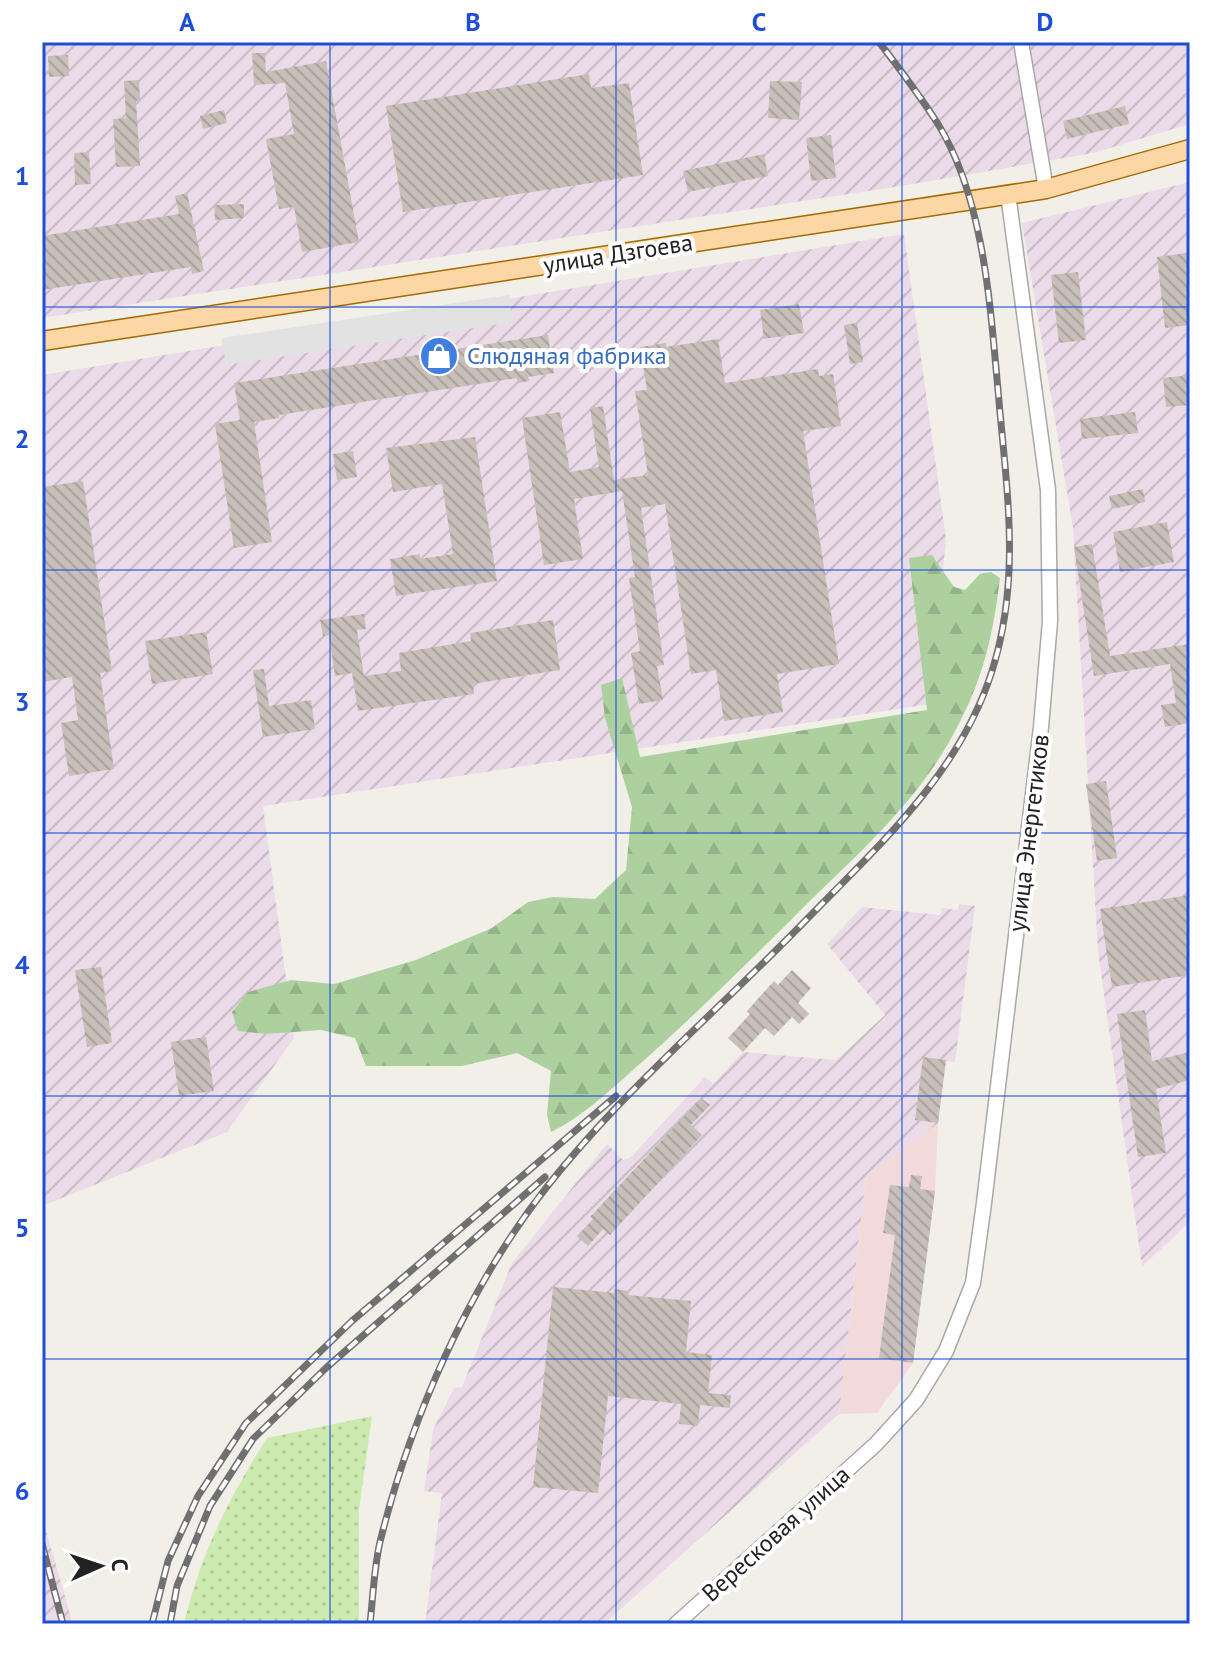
<svg xmlns="http://www.w3.org/2000/svg" width="1232" height="1666" viewBox="0 0 1232 1666" font-family="'PT Sans',sans-serif">
<defs>
<pattern id="industrial-furrows" width="10" height="10" patternUnits="userSpaceOnUse" patternTransform="scale(2)"><rect width="10" height="10" fill="#ebdbe8"/><path d="M-1 1l2-2M0 10L10 0M9 11l2-2" fill="none" stroke="#c9bcc7"/></pattern>
<pattern id="forest-firs" width="22" height="20" patternUnits="userSpaceOnUse" patternTransform="scale(2)"><rect width="22" height="20" fill="#add19e"/><path d="M5 1l3.5 6h-7zM16 11l3.5 6h-7z" fill="#95b388"/></pattern>
<pattern id="garden-dots" width="8" height="8" patternUnits="userSpaceOnUse" patternTransform="scale(2)"><rect width="8" height="8" fill="#cdebb0"/><path d="M2 2h.1M6 6h.1" fill="none" stroke="#b0c997" stroke-width="1.8" stroke-linecap="round"/></pattern>
<pattern id="building-back-hatch" width="6" height="6" patternUnits="userSpaceOnUse" patternTransform="scale(2)"><rect width="6" height="6" fill="#c7bfb8"/><path d="M-1 5l2 2M0 0l6 6M5-1l2 2" fill="none" stroke="#aba49e"/></pattern>
</defs>
<rect width="100%" height="100%" fill="#f2efe9"/>
<path fill="#f2dad9" d="M938,1123l-3,68 -22,172 -36,50 -38,1 27,-238z"/>
<g fill="url(#industrial-furrows)">
<path d="M42,42h1148v82l-97,29 -186,32 -865,133z"/>
<path d="M1190,182v1039l-48,46 -44,-316 -25,-423 -51,-305z"/>
<path d="M904,234l42,305 -16,165 -667,102 31,232 -67,94 -185,74v-831z"/>
<path d="M959,904l16,2 -20,156 -9,-1 -8,62 -72,53 -27,238 -235,210h-179l17,-131 -18,-2 9,-61 21,-42 8,-1 50,-124 95,-119 16,16 7,-2 75,-81 8,7 30,-32 93,8 49,-45 -58,-71 35,-37 78,8 2,-7 16,2z"/>
<path d="M42,1517l31,107h-31z"/>
</g>
<path fill="url(#forest-firs)" d="M932,555l22,32 11,3 15,-16 11,-2 9,6c-8,66 -19,108 -52,166 -40,69 -102,120 -157,176 -52,51 -103,102 -158,150 -26,23 -51,47 -82,62l-4,-17 4,-44 -34,-18 -55,13h-96l-11,-28 -34,-8 -55,4 -28,-3 -6,-19 16,-20 43,-12 43,4 82,-24 76,-32 36,-26 25,-5 42,2 31,-29 6,-63 -27,-89 -4,-33 21,-7 18,79 287,-47 -18,-152z"/>
<path fill="url(#garden-dots)" d="M372,1416l-13,94v114h-175c17,-71 44,-125 83,-186z"/>
<path fill="#e2e2e2" d="M509,295l4,27 -287,43 -4,-27z"/>
<g fill="url(#building-back-hatch)">
<path d="M252,53h13l1,19 60,-11 33,181 -57,10 -8,-45 -15,2 -13,-70 28,-5 -9,-51 -31,2z"/>
<path d="M68,55l1,21 -20,1 -1,-21z"/>
<path d="M589,74l2,14 38,-5 14,92 -240,37 -17,-106z"/>
<path d="M139,80l1,20 -4,1 4,65 -24,1 -3,-48 13,-1 -2,-37z"/>
<path d="M770,81l32,1 -3,38 -31,-2z"/>
<path d="M1125,106l4,18 -62,15 -4,-18z"/>
<path d="M224,110l3,13 -24,6 -3,-13z"/>
<path d="M831,135l5,43 -25,3 -5,-43z"/>
<path d="M89,152l2,32 -16,1 -1,-32z"/>
<path d="M764,154l4,22 -80,16 -5,-21z"/>
<path d="M187,193l17,78 -12,3 -1,-7 -149,23v-54l137,-22 -4,-18z"/>
<path d="M244,204v14l-29,2 -1,-15z"/>
<path d="M1187,253l3,72 -25,3 -8,-71z"/>
<path d="M1078,272l8,68 -27,3 -8,-68z"/>
<path d="M799,304l5,29 -40,6 -4,-29z"/>
<path d="M857,323l6,39 -13,2 -6,-39z"/>
<path d="M548,335l6,38 -26,4 1,4 -11,2 -1,-5 -238,37v3l-25,4 18,120 -38,6 -19,-124 25,-4 -6,-37z"/>
<path d="M718,339l7,44 93,-14 1,7 14,-2 8,52 -38,5 36,233 -62,10 6,38 -59,9 -8,-51 -25,4 -26,-170 -24,4 23,157 -7,1 6,34 -24,4 -8,-51 9,-2 -11,-73 6,-1 -13,-86 -48,8 9,60 -39,6 -22,-147 38,-6 10,60 29,-5 -9,-59 13,-2 11,74 34,-5 -13,-84 12,-1 -7,-43 26,-4v4z"/>
<path d="M1190,375v30l-24,2 -3,-29z"/>
<path d="M1135,412l3,21 -56,6 -2,-20z"/>
<path d="M475,437l22,144 -101,15 -6,-37 30,-5v5l33,-5 -11,-70 -49,8 -7,-44z"/>
<path d="M353,451l4,26 -20,3 -4,-26z"/>
<path d="M83,481l29,190 -12,2 14,96 -45,7 -8,-53 17,-3 -6,-43 -30,5v-195z"/>
<path d="M1143,489l2,13 -33,7 -3,-13z"/>
<path d="M1167,522l7,40 -54,10 -7,-40z"/>
<path d="M1092,544l18,112 80,-12v79l-25,4 -4,-22 15,-2 -6,-39 -76,12 -20,-129z"/>
<path d="M364,614l2,15 -9,1 7,46 37,-5 -2,-18 72,-12 -1,-8 83,-13 7,50 -87,14 1,10 -116,17 -6,-38 -17,3 -6,-41 -6,1 -3,-16z"/>
<path d="M206,632l7,42 -61,10 -7,-43z"/>
<path d="M264,669l5,37 42,-6 4,29 -52,8 -10,-67z"/>
<path d="M1106,781l11,77 -20,3 -11,-77z"/>
<path d="M1190,895v80l-78,12 -12,-78z"/>
<path d="M101,967l11,76 -25,4 -12,-77z"/>
<path d="M792,970l19,18 -13,15 11,11 -10,10 -7,-7 -18,19 -9,-8 -22,24 -15,-14 22,-24 -3,-3 27,-30 4,4z"/>
<path d="M1145,1010l7,51 38,-9v28l-34,9 10,64 -28,4 -21,-143z"/>
<path d="M206,1037l8,54 -35,5 -8,-54z"/>
<path d="M923,1057l23,3 -8,63 -23,-3z"/>
<path d="M701,1098l9,7 -19,20 11,10 -92,100 -7,-6 -15,17 -11,-10 16,-17 -3,-2z"/>
<path d="M911,1175l11,1 -2,13 15,2 -22,172 -34,-5 16,-123 -12,-2 7,-48 19,2z"/>
<path d="M553,1287l61,6v-4l15,2 -1,4 63,6 -5,51 26,3 -4,38 23,2 -1,13 -30,-3 -2,21 -19,-2 2,-20 -73,-8 -10,97 -65,-6z"/>
</g>
<g fill="none" stroke-linecap="round" stroke-linejoin="round">
<defs>
<g id="minor">
<path d="M1021,42l25,147"/>
<path d="M676,1624l200,-180 40,-44 30,-49 27,-68 11,-80 57,-476 9,-106 -2,-131 -40,-296"/>
</g>
<path id="major" d="M42,341l1004,-152 144,-40"/>
</defs>
<use href="#minor" stroke="#a9a9a9" stroke-width="17"/>
<use href="#major" stroke="#a06b00" stroke-width="21"/>
<use href="#minor" stroke="#fff" stroke-width="14"/>
<use href="#major" stroke="#fcd6a4" stroke-width="18"/>
<defs>
<g id="rail">
<path d="M42,1544l21,80"/>
<path d="M152,1624l16,-63 30,-65 48,-73 106,-102 264,-225"/>
<path d="M170,1624l7,-38 33,-80 43,-67 74,-72 218,-190"/>
<path d="M370,1624c3,-27 4,-56 10,-82 30,-122 88,-255 166,-354 78,-99 175,-180 262,-270 72,-74 152,-145 184,-247 30,-94 14,-185 6,-281 -8,-86 -14,-191 -60,-266 -18,-28 -39,-56 -59,-82"/>
</g>
</defs>
<use href="#rail" stroke="#707070" stroke-width="7"/>
<use href="#rail" stroke="#fff" stroke-width="4" stroke-dasharray="12" stroke-linecap="butt"/>
</g>
<path fill="none" stroke="#1d4ed8" stroke-width="2" stroke-opacity="0.55" d="M330,42v1582M616,42v1582M902,42v1582M42,307h1148M42,570h1148M42,833h1148M42,1096h1148M42,1359h1148"/>
<defs>
<symbol id="shop-disc" viewBox="-11 -11 22 22"><circle r="9.5" fill="#3f7fe0" stroke="#fff"/><path d="M-5-2.5h2.3a2.7 3.5 0 0 1 5.4 0H5L5.5 6h-11ZM-1.5-2.5h3a1.5 2.3 0 0 0-3 0Z" fill="#fff"/></symbol>
</defs>
<g fill-rule="evenodd">
<use href="#shop-disc" x="417" y="334" width="44" height="44"/>
</g>
<g text-anchor="middle" stroke-width="8" stroke-linejoin="round" paint-order="stroke">
<g font-size="24" fill="#222" stroke="#fff">
<text transform="translate(618 254) rotate(-9)" y="8">улица Дзгоева</text>
<text transform="translate(1029 833) rotate(-83)" y="8">улица Энергетиков</text>
<text transform="translate(776 1534) rotate(-42)" y="8">Вересковая улица</text>
</g>
<g font-size="24" fill="#366cbe" stroke="#fff" text-anchor="start">
<text x="467" y="364">Слюдяная фабрика</text>
</g>
</g>
<rect width="1232" height="1666" fill="none" stroke="#ffffff" stroke-width="88"/>
<g transform="translate(100 1566) rotate(87)" stroke="#ffffff" stroke-width="6" paint-order="stroke">
<path d="M0-6L14 30L0 20L-14 30Z" fill="#222222"/>
<text y="-12" font-size="22" font-weight="bold" text-anchor="middle" fill="#222222">С</text>
</g>
<rect x="44" y="44" width="1144" height="1578" fill="none" stroke="#1d4ed8" stroke-width="3"/>
<g font-size="26" text-anchor="middle" font-weight="bold" fill="#1d4ed8">
<text x="187" y="31">A</text>
<text x="473" y="31">B</text>
<text x="759" y="31">C</text>
<text x="1045" y="31">D</text>
<text x="22" y="185">1</text>
<text x="22" y="448">2</text>
<text x="22" y="711">3</text>
<text x="22" y="974">4</text>
<text x="22" y="1237">5</text>
<text x="22" y="1500">6</text>
</g>
</svg>
